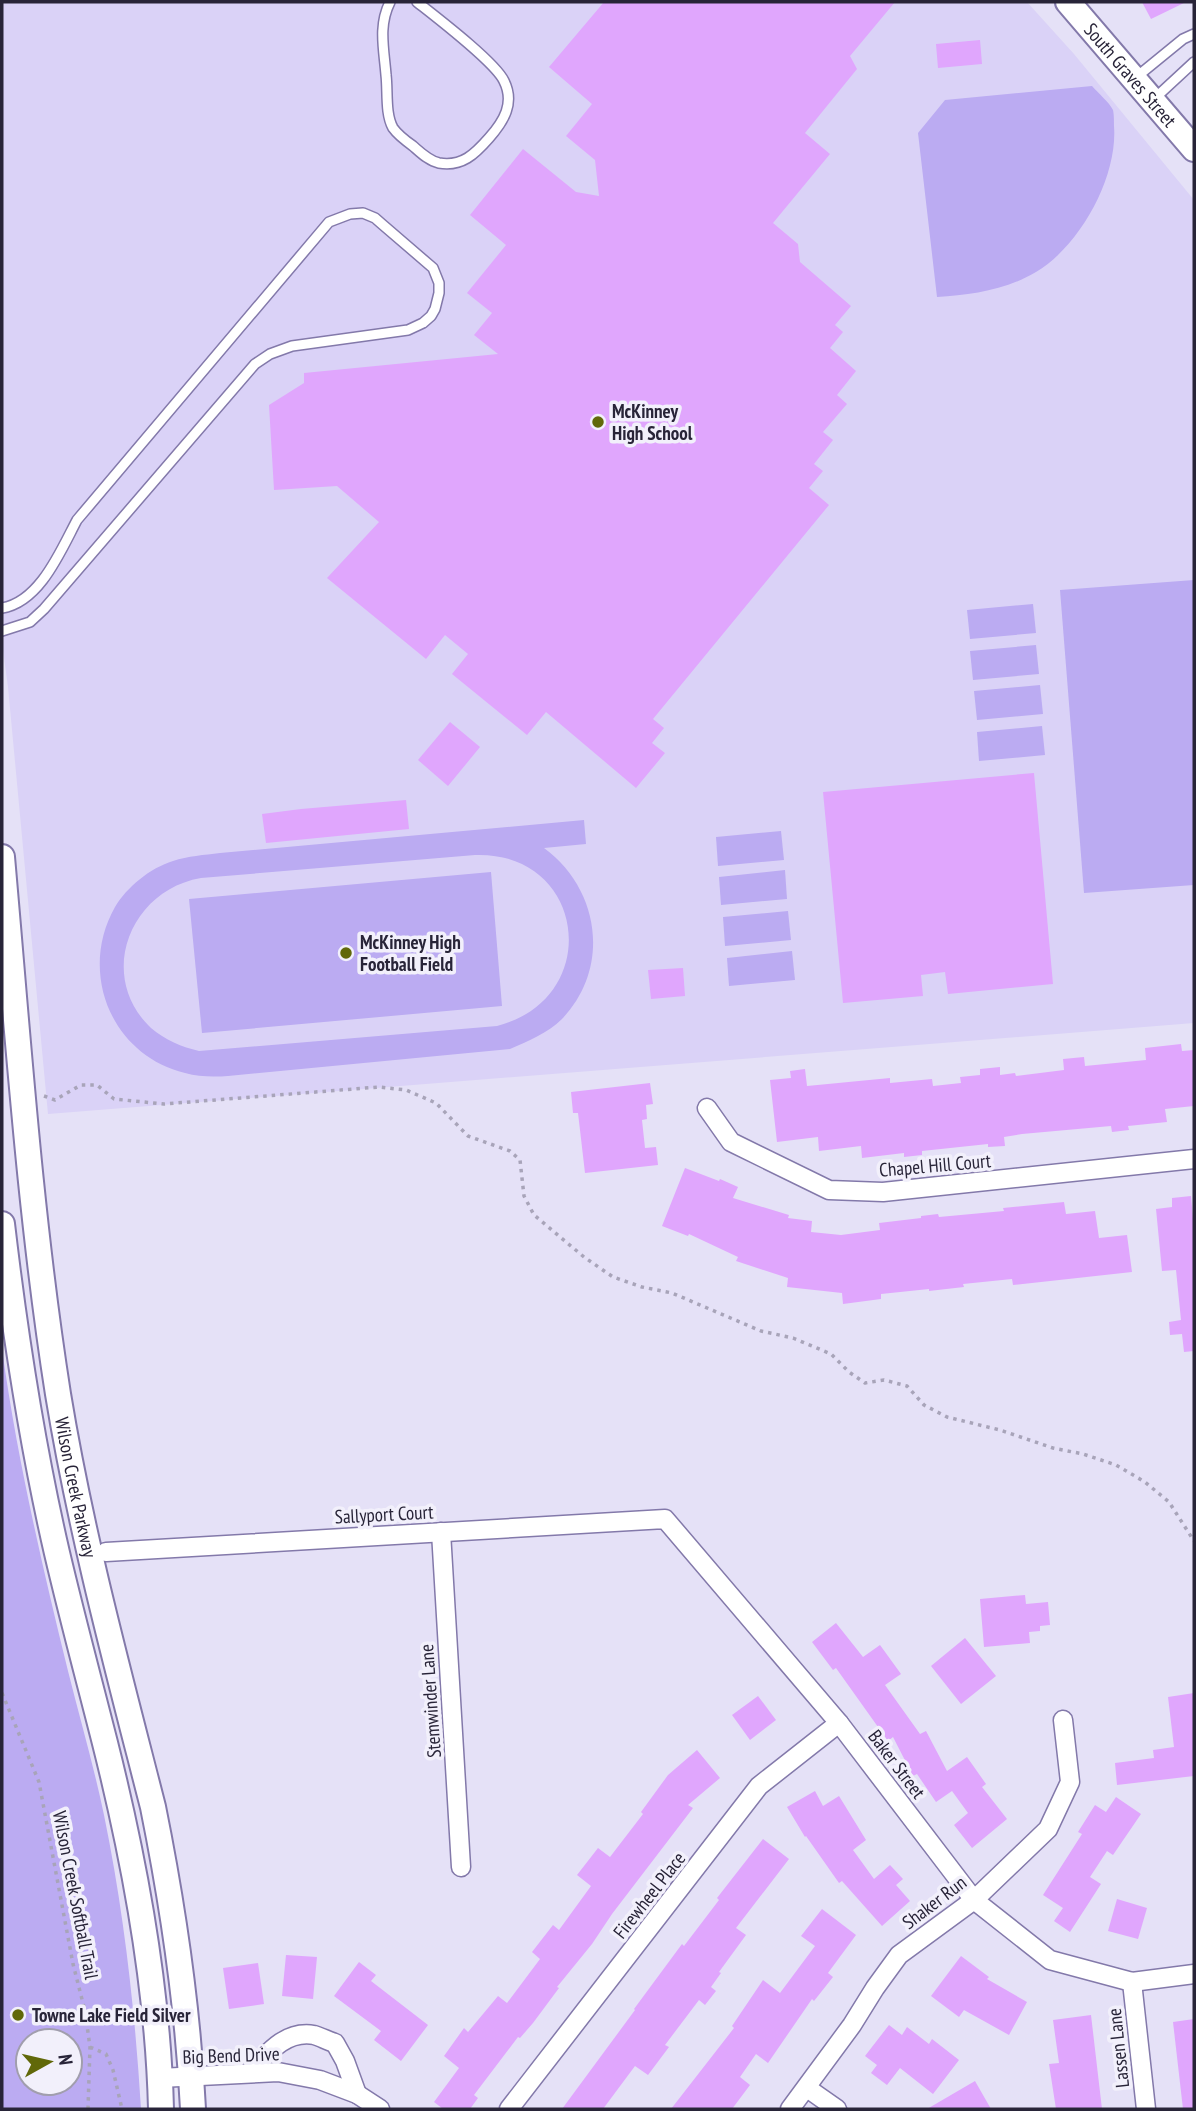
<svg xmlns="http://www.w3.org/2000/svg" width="1196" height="2111" viewBox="0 0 1196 2111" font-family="'PT Sans Narrow',sans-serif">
<rect width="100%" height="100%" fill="#e5e1f7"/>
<path fill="#dad2f7" d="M2,2h1025l47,52 120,146v823l-1146,91 -40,-427 -6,-44z"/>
<g fill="#bbabf2" fill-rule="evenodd">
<path d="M1092,86c6,7 17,16 21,24 1,4 1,12 1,16 4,51 -34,120 -78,146 -30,18 -65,23 -99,25l-19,-164 27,-33z"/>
<path d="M1194,580v305l-110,8 -24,-303z"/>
<path d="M1033,604l3,29 -66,6 -3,-29z"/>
<path d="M1036,645l3,29 -66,6 -3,-29z"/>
<path d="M1040,685l3,29 -66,6 -3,-29z"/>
<path d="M1042,726l3,29 -66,6 -2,-29z"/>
<path d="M584,820l2,24 -42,4c56,41 67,120 18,171 -14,14 -34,22 -52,30l-282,27c-14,1 -29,1 -43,-3 -74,-18 -107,-101 -70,-166 12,-20 35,-39 58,-46 15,-5 31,-6 47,-8zM475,855c111,-4 130,143 22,171l-298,25c-17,-4 -34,-11 -48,-23 -55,-52 -21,-138 50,-150z"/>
<path d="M781,831l3,29 -66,6 -2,-29z"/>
<path d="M785,870l2,29 -66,6 -2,-28z"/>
<path d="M491,872l11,134 -300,27 -13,-134z"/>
<path d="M788,911l3,29 -66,6 -2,-29z"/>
<path d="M792,951l3,29 -66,6 -2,-28z"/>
<path d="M2,1349c15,109 40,216 66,322 12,48 26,96 36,144 20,97 31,196 37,294h-139zM28,2041h42v42h-42z"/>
</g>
<g fill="#e0a6fd">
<path d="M604,2h291l-45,54 7,13 -52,64 25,21 -57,69 25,21 2,18 51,44 -16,19 8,7 -13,16 26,23 -19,24 10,9 -24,28 10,8 -19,24 9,7 -14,17 20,17 -176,214 11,9 -12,15 13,10 -29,35 -90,-76 -19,23 -75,-61 16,-20 -23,-19 -19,24 -99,-81 52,-56 -42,-36 -63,4 -5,-85 35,-22v-10l194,-19 -24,-19 18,-22 -25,-20 39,-48 -36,-30 53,-66 53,43 23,4 -4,-36 -29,-24 26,-32 -43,-37z"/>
<path d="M1142,2h44l-35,17z"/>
<path d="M980,40l2,24 -44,4 -2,-24z"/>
<path d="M450,722l30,25 -32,39 -30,-26z"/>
<path d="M1034,773l19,211 -105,10 -3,-22 -24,3 2,21 -80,7 -20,-211z"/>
<path d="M406,800l3,29 -143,14 -4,-29 39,-5z"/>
<path d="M683,968l2,28 -34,3 -3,-29z"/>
<path d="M1181,1044l1,7 12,-1v56l-29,3 2,13 -39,4 1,4 -17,2 -1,-6 -89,8 -18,3 1,9 -17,1v-3l-66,7v4l-18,2v-4l-42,5 -1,-12 -42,5 -1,-14 -41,5 -7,-62 21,-2 -1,-7 15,-2 2,17 83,-8v5l42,-4 1,7 28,-3 -1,-6 20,-2v-6l20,-2v8l15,-2 1,3 48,-6 -1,-11 21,-2 1,9 61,-6 -1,-12z"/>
<path d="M650,1083l3,21 -7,1 1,14 -5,1 3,28 11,-1 2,18 -73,8 -7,-60h-5l-2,-21z"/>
<path d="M685,1168l34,13 1,-2 18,8 -5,11 56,17 -1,3 24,3 -1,11 30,3 39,-5 -1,-7 42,-5v-2l17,-2 1,3 65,-6 -1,-3 61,-6 2,12 29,-3 4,27 28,-3 5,37 -119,13 -1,-6 -49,5 1,3 -35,4v-2l-48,5v5l-38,5 -1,-11 -55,-6 1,-9 -52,-17 2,-4 -49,-23 -1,2 -26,-10z"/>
<path d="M1191,1196l3,34v121l-10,1 -2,-18 -12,1 -1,-13 12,-2 -5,-50 -14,1 -6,-62 16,-2v-9z"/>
<path d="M1025,1595l1,9 22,-2 2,23 -10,1v5l-11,1 1,11 -46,4 -4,-48z"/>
<path d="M836,1623l27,34 17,-12 21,29 -16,11 35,49 6,-3 21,40 20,-14 19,27 -4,3 25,32 -35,29 -18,-23 14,-12 -16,-22 -16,11 -19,-28 -4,2 -20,-39 -5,4 -52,-73 -3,2 -21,-28z"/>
<path d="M965,1638l31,38 -35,28 -30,-38z"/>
<path d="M1194,1693v83l-77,9 -2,-22 39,-5 -1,-8 21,-3 -6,-50z"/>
<path d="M758,1696l18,24 -26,20 -18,-25z"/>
<path d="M697,1750l23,28 -32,27 5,3 -81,106 -20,30 -35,43 2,1 -26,35 -13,15 -2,-1 -44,58 4,3 -8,11h-27l-9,-7 25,-34 -15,-12 20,-28 4,4 30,-36 9,7 33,-44 -8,-7 21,-27 6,5 32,-44 -14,-11 21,-27 12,9 33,-43 -2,-2 27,-37z"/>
<path d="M815,1791l8,15 16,-10 27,44 -13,10 21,29 16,-14 13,14 -7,6 14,16 -28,25 -40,-45 -3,2 -33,-47 -1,1 -18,-30z"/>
<path d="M1116,1797l25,17 -28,41 -6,-4 -17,26 11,7 -31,48 -16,-11 9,-13 -20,-13 39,-61 -4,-2 17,-27 11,7z"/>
<path d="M763,1839l26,20 -53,69 10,7 -27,37 2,1 -10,14 5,4 -11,14 -6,-5 -34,45 4,2 -21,28 -13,-9 -32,43h-41l73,-99 -1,-1 48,-65 2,2 35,-46 -2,-2z"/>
<path d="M1117,1899l30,9 -9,31 -30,-8z"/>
<path d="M822,1909l34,26 -28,38 5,4 -19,24 -2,-2 -44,64 -12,-9 -16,23 10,8 -18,24h-61l63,-81 -2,-2 31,-46 17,13 35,-47 -14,-10z"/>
<path d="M286,1955l31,2 -4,42 -31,-3z"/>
<path d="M961,1956l28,21 -2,2 40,23 -18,33 -45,-25 -5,7 -28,-21z"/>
<path d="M359,1962l17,13 -5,6 57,44 -27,36 -27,-21 7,-9 -47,-35z"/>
<path d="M258,1963l6,41 -35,5 -6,-41z"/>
<path d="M1091,2015l11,94h-46l-7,-45 10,-1 -6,-43z"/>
<path d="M1194,2019v90h-11l-10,-87z"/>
<path d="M889,2025l13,10 5,-8 22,17 3,-5 27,21 -26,34 -33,-26 -13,17 -16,-12 6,-8 -12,-9z"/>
<path d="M975,2081l16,28h-64z"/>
</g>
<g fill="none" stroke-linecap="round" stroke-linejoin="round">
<defs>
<g id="lane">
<path d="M390,2c-12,24 -6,47 -4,73 2,16 -1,39 7,53 5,7 13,13 20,18 8,7 16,15 26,17 23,4 36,-9 50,-25 15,-17 26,-35 15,-57 -9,-19 -68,-64 -87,-79"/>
<path d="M1134,79l49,-40 11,-5"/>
<path d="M1154,99l40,-37"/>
<path d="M2,608c38,-6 59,-58 75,-88l252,-298 21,-8 13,-1 12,5 8,7 50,43 6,15v10l-4,16 -4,7 -8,7 -15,7 -116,16 -22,8 -15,10 -211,245 -14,13 -28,9"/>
</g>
<g id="street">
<path d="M707,1108l24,34 98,48 54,2 311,-33"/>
<path d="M441,1532l20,335"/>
<path d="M106,1552l559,-33 174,204 135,177 76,60 82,22 62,-8"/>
<path d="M1132,1982l14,127"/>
<path d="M249,2073c18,-19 36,-43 65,-38 7,2 14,6 21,8l10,18 12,33"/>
<path d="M160,2078l118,-6 42,8 37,14 23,15"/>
<path d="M807,2088l30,21"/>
<path d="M509,2109l250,-323 80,-63"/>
<path d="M790,2109l62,-84 23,-37 24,-33 75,-55 74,-71 22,-47 -7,-62"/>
</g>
<g id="secondary">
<path id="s1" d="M1068,2l126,147"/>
<path id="s2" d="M2,857c16,180 28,359 56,537 23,140 60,276 95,413 20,99 35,201 40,302"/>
<path d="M2,1224c13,110 30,221 55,329 15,64 32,127 48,190 30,119 53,243 56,366"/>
</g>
</defs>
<use href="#lane" stroke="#8379aa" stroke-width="12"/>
<use href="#street" stroke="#8379aa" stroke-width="21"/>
<use href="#secondary" stroke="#8379aa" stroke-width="28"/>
<g stroke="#a8a4b9" stroke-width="3.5" stroke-dasharray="3.5 5" stroke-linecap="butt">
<path d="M44,1096l11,4 26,-15h16l17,14 50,5 215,-17 27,3 30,13 32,33 42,15 10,9 4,36 10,19 50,42 29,20 29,10 30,6 89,38 32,7 38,16 18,18 16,11 19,-3 23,6 17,19 23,12 53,13 53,18 30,6 33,11 29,17 24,20 25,39"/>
<path d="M2,1693l37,89 34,182 12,47 5,36 -2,62"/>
<path d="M90,2047l16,7 7,16 9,39"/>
</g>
<use href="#lane" stroke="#fff" stroke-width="9"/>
<use href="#street" stroke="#fff" stroke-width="18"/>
<use href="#secondary" stroke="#fff" stroke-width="24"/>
</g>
<g fill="#616809" stroke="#f2f0fb" stroke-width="2.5">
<circle cx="598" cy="422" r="7"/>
<circle cx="346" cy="953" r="7"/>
<circle cx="18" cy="2015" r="7"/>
</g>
<g text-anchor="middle" stroke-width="7" stroke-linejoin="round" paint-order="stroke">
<g font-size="19" fill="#282438" stroke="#f2f0fb">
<text dy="7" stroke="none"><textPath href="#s1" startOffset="96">South Graves Street</textPath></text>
<text transform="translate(935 1165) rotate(-5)" y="7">Chapel Hill Court</text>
<text dy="7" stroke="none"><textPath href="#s2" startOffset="635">Wilson Creek Parkway</textPath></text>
<text transform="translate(384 1514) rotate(-3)" y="7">Sallyport Court</text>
<text transform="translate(430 1701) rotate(-94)" y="7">Stemwinder Lane</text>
<text transform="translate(897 1764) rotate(53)" y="7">Baker Street</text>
<text transform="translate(76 1895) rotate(79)" y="7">Wilson Creek Softball Trail</text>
<text transform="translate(649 1895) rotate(-52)" y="7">Firewheel Place</text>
<text transform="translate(934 1902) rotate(-37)" y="7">Shaker Run</text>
<text transform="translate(1118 2048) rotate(-96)" y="7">Lassen Lane</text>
<text transform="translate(231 2055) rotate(-2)" y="7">Big Bend Drive</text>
</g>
<g font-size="19" font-weight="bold" fill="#282438" stroke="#f2f0fb" text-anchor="start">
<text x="612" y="418">McKinney<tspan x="612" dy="22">High School</tspan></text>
<text x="360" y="949">McKinney High<tspan x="360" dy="22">Football Field</tspan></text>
<text x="32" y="2022">Towne Lake Field Silver</text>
</g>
</g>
<rect width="1196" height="2111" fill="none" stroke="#282438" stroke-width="7"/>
<g transform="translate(49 2062) rotate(82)"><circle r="33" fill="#f2f0fb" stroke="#a19ead" stroke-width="2"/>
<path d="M0-5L12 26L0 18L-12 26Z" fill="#616809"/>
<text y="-10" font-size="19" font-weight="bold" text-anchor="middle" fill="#282438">N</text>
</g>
</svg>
